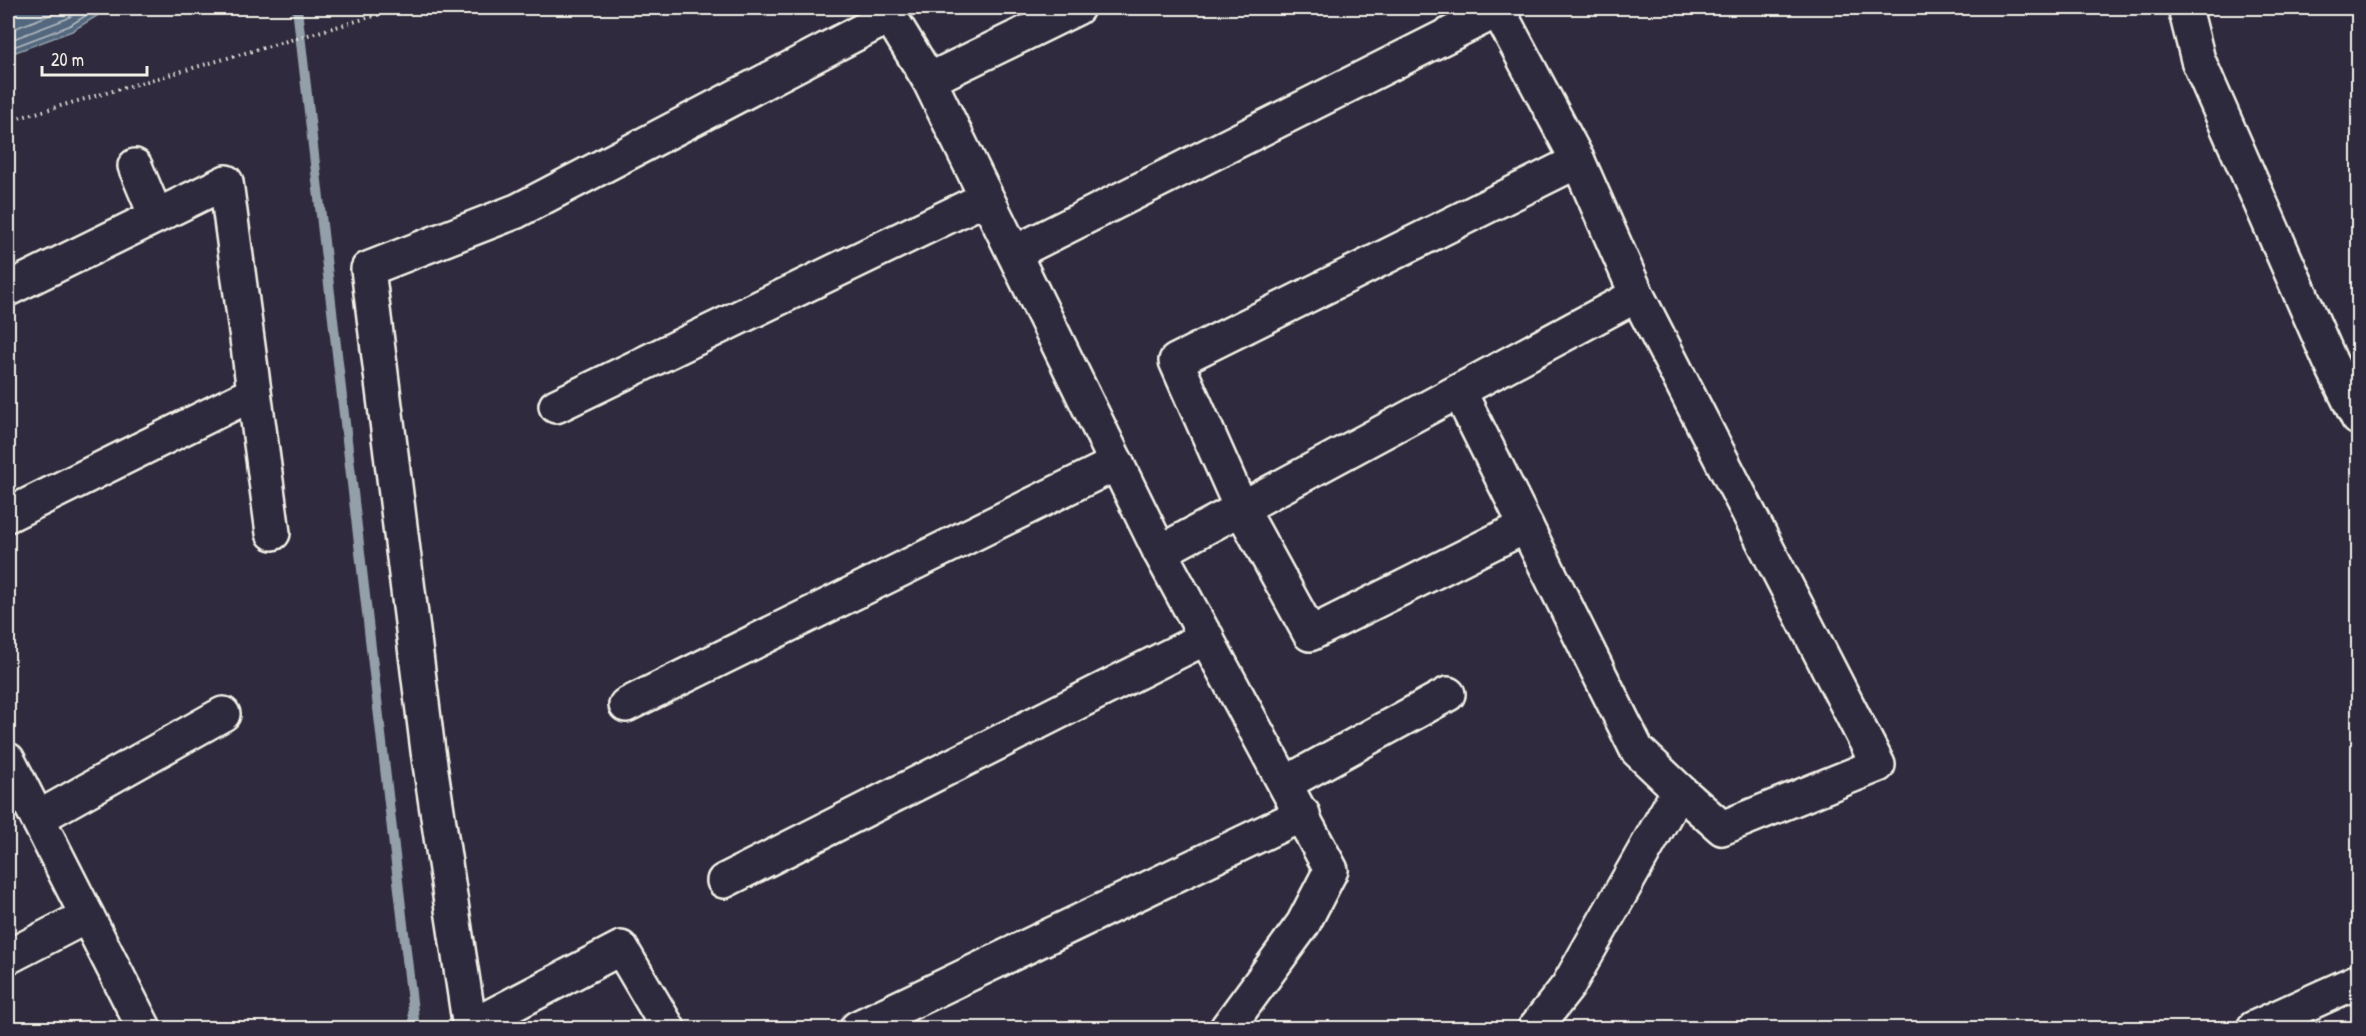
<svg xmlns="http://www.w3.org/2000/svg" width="2366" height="1036" viewBox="0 0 2366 1036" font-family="'Patrick Hand',sans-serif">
<rect width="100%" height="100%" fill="#2f2a3d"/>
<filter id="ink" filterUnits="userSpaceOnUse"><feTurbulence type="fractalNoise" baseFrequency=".0167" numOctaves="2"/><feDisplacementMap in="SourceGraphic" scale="12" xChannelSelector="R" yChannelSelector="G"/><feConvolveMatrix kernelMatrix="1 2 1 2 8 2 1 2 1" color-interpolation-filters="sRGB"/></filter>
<g filter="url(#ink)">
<path fill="#53687f" stroke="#939fa9" stroke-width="1.5" d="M8,8h102l-38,23 -64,24z"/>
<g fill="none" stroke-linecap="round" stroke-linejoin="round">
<g stroke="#b4babe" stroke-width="1.5">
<path d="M8,31l60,-23"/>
<path d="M8,41l58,-22 18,-11"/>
<path d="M8,49l61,-23 29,-18"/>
</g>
<path stroke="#939fa9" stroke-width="10" d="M297,8l118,1020"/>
<defs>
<g id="minor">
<path d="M885,8l44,72 231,472 171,318 -28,54 -76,104"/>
<path d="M1497,8l81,153 59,134 241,470 -156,63 -43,-38 -111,196 -33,42"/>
<path d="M2185,8l13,52 132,301 28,57"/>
<path d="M929,80l148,-72"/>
<path d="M135,166l21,50"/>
<path d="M1014,253l484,-243"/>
<path d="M8,289l218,-107 47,351"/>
<path d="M1459,391l178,359 42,40"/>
<path d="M556,406l430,-208"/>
<path d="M8,515l246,-122"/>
<path d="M1526,526l-216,108 -69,-126 -65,-147 402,-200"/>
<path d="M1160,552l477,-257"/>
<path d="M626,705l491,-242"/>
<path d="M8,760l136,268"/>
<path d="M1286,783l162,-89"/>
<path d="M38,818l185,-104"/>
<path d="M724,881l483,-244"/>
<path d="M8,957l79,-41"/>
<path d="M470,1027l151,-79 47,80"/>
<path d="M470,1028l-42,-277 -60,-482 149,-58 373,-195"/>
<path d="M857,1028l446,-214"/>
</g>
<path id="major" d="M2254,1028l104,-47"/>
</defs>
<use href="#minor" stroke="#f4f1e8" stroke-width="38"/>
<use href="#major" stroke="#f4f1e8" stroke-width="38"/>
<path stroke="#f4f1e8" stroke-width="4" stroke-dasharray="1.5 4.5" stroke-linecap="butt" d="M8,121l394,-113"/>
<use href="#minor" stroke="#2f2a3d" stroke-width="33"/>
<use href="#major" stroke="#2f2a3d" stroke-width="33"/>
</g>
</g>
<rect width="2366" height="1036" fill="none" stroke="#2f2a3d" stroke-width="30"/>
<rect x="15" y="15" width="2336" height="1006" fill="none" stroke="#f4f1e8" stroke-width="2" filter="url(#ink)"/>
<path d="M42 66v9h105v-9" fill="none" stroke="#f4f1e8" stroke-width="3"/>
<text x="51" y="66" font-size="18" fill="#f4f1e8" stroke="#2f2a3d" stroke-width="4.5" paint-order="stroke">20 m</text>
</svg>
